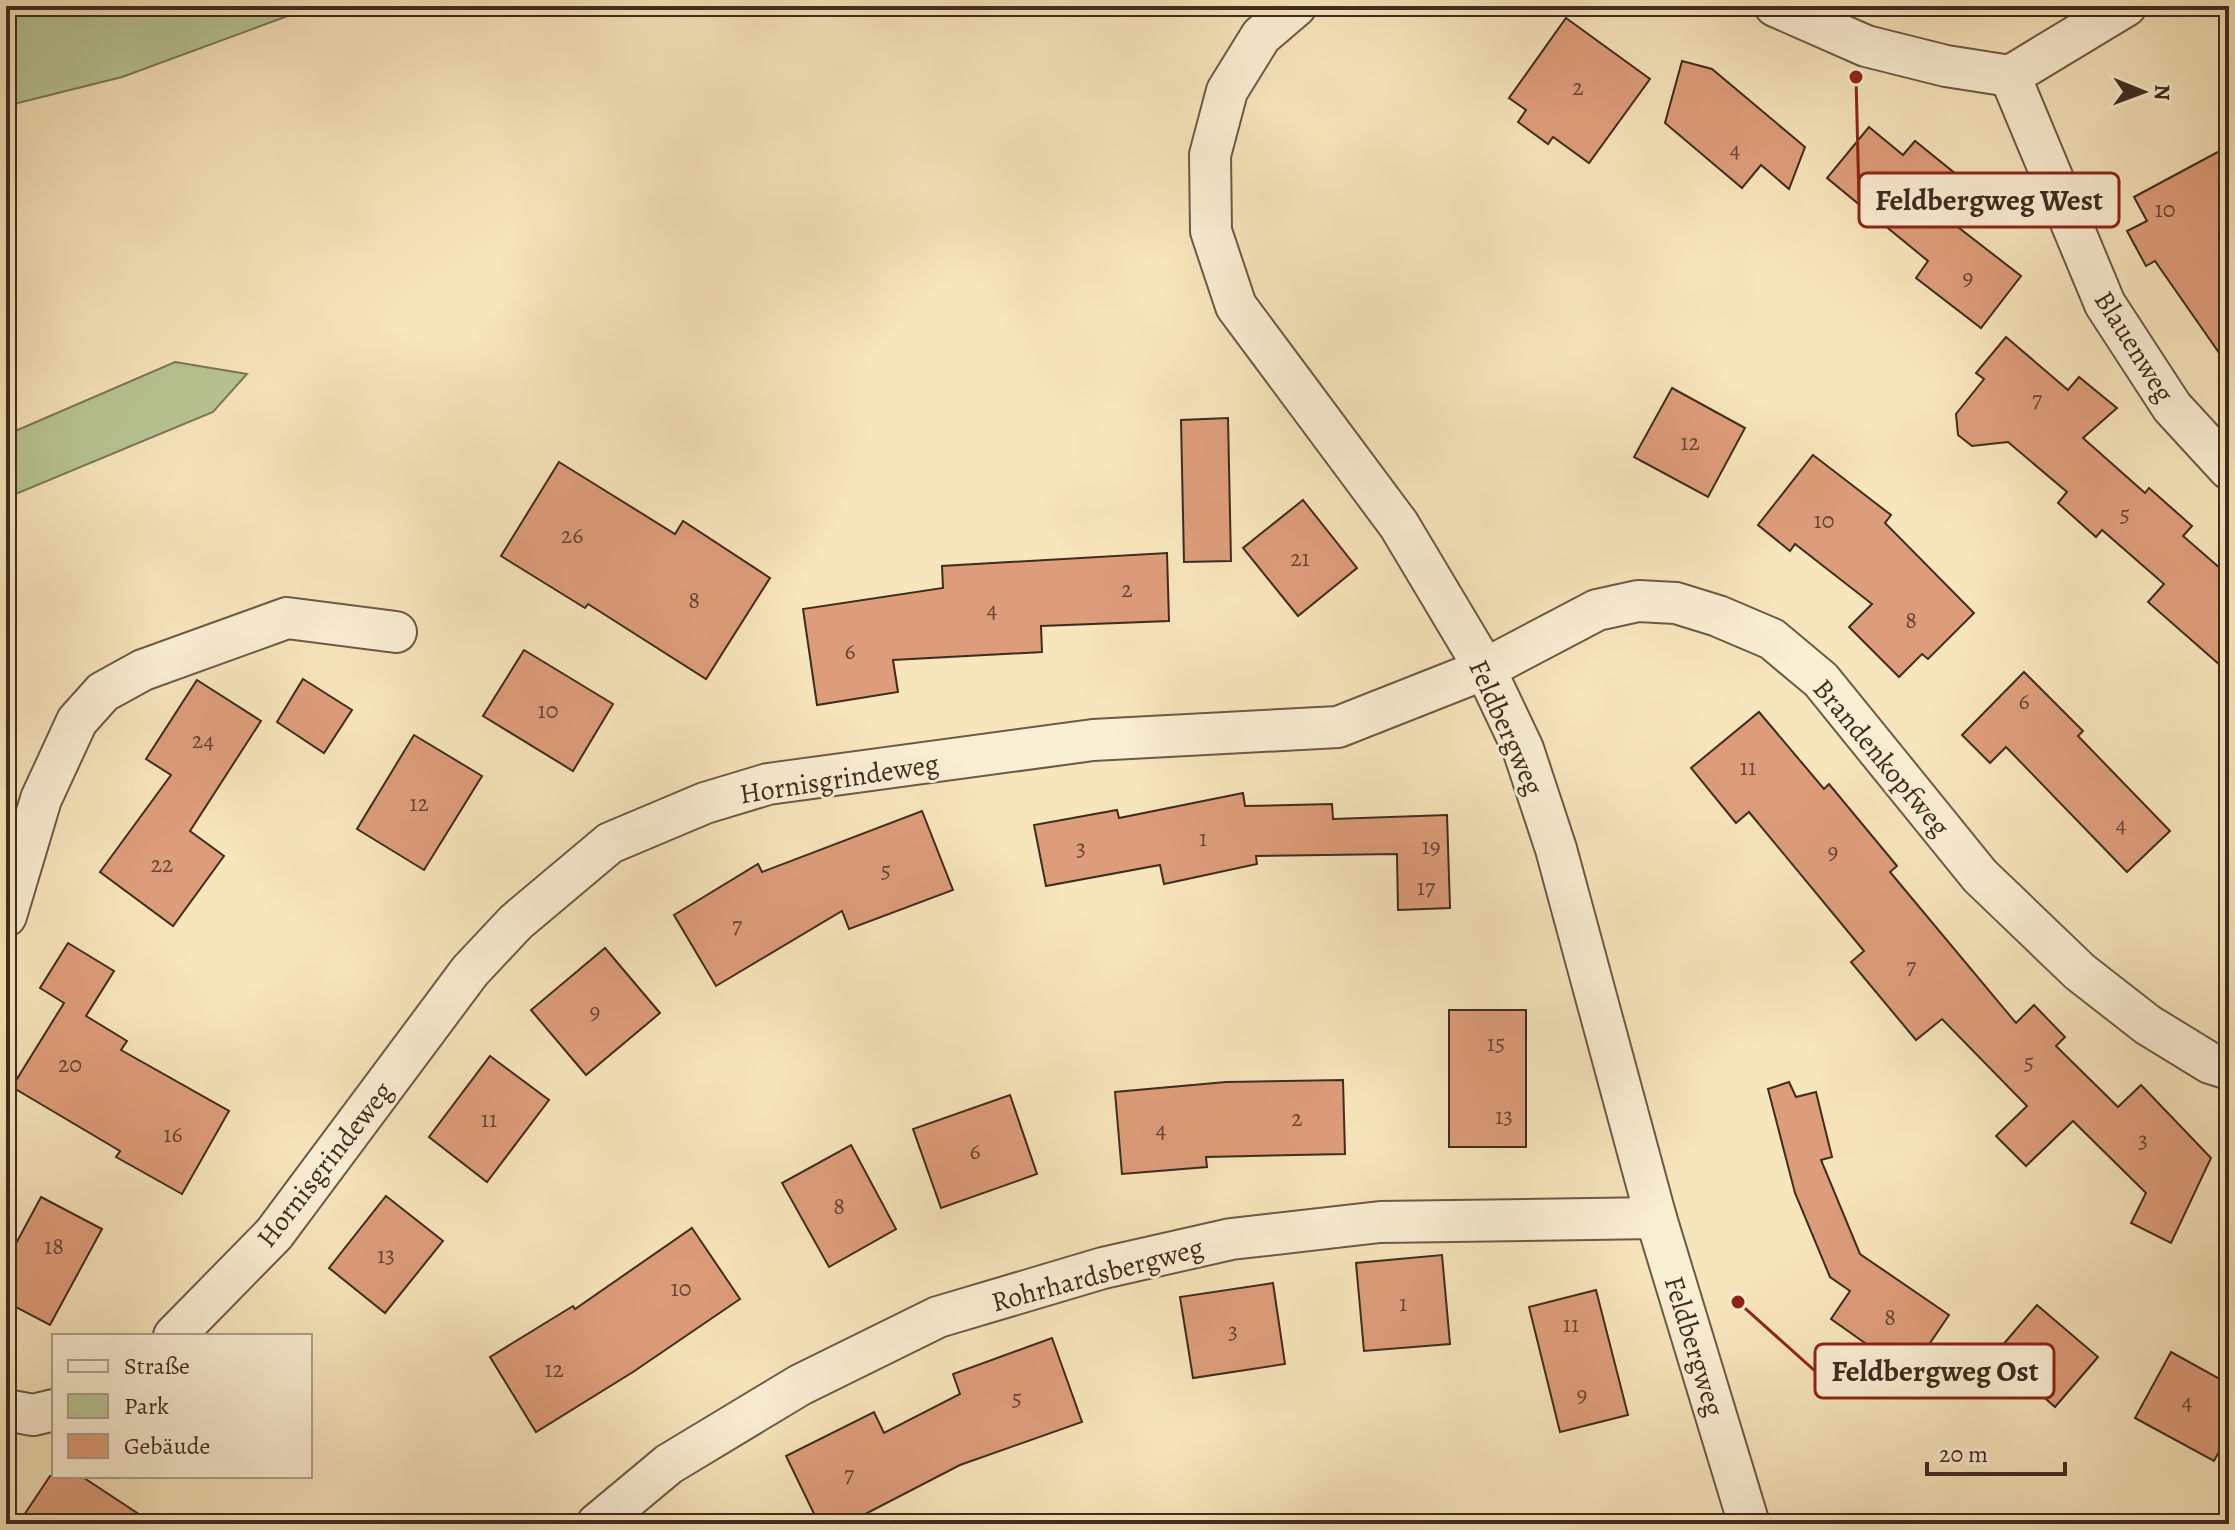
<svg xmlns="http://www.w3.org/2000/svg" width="2235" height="1530" viewBox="0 0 2235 1530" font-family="Alegreya,serif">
<rect width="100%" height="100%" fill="#f7e5bb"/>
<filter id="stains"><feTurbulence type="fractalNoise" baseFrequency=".0025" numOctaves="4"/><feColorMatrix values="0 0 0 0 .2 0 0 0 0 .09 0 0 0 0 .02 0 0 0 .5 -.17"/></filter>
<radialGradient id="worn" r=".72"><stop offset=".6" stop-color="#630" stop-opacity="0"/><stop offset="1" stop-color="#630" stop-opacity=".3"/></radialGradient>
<g fill="#b8c694" stroke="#7c795a" stroke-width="2">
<path d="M6,6h309l-193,71 -116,29z"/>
<path d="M175,362l72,12 -34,38 -207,86v-63z"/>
</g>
<g fill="#de9d7a" stroke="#3f2c1f" stroke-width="2">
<path d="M1566,18l84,61 -61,84 -36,-26 -5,7 -30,-22 8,-12 -17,-12z"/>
<path d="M1682,61l30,8 93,78 -16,42 -28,-24 -19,23 -77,-65z"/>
<path d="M1869,127l34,28 12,-14 47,38 -26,31 85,66 -40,52 -65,-50 12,-17 -101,-83z"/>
<path d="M2229,146v221l-74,-106 -9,5 -19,-35 20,-10 -13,-24z"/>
<path d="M2006,337l62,53 11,-13 38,31 -34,30 62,55 4,-5 43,38 -9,10 46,40v97l-81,-71 16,-18 -62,-54 -6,7 -38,-34 9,-11 -59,-50 -36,4 -14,-11 -2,-21 28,-35 -8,-6z"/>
<path d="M1672,388l73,40 -37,69 -74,-40z"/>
<path d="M1228,418l3,143 -47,1 -3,-142z"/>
<path d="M1813,455l78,60 -6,8 89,90 -46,46 -6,-5 -23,23 -50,-50 23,-23 -77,-60 -5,7 -32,-26z"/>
<path d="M559,462l116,72 8,-13 87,57 -64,101 -118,-75 -3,4 -84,-52z"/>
<path d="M1303,500l54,68 -59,48 -55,-68z"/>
<path d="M1167,553l2,68 -128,5 1,26 -149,8 5,32 -81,13 -14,-96 140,-21 -1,-22z"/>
<path d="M524,650l89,54 -40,67 -90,-55z"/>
<path d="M2024,672l59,59 -5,5 92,95 -43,41 -121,-125 -16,16 -28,-28z"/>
<path d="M303,679l49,31 -28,43 -47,-31z"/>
<path d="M197,680l64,41 -71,110 34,25 -51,70 -73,-54 71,-97 -25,-16z"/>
<path d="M1759,712l65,77 5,-5 68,82 -7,6 126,151 18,-18 31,32 -9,9 62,61 23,-22 70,73 -40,85 -40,-20 15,-30 -73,-72 -47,45 -30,-30 31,-30 -85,-87 -26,21 -65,-78 13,-11 -115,-139 -13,11 -45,-55z"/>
<path d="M414,735l68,41 -58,94 -67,-41z"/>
<path d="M1243,793l2,13 87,-2 1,15 114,-4 3,93 -52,2 -1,-56 -141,2 1,8 -93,20 -4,-19 -114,21 -12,-61 83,-15 2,8z"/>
<path d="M922,811l31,79 -104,39 -7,-18 -126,75 -42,-71 84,-51 4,8z"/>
<path d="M68,943l46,28 -28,45 41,25 -6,9 108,61 -47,83 -66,-37 4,-6 -108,-64 52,-84 -24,-15z"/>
<path d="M605,948l55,65 -74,62 -55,-65z"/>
<rect x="1449" y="1010" width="77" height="137"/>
<path d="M490,1056l59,44 -62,82 -58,-45z"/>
<path d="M1343,1080l2,74 -139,3 1,10 -85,7 -7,-82 111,-10z"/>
<path d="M1789,1082l7,15 20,-5 16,65 -11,3 39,94 89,61 -40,59 -78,-55 19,-28 -20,-14 -35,-84 -27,-104z"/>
<path d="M1010,1095l27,79 -96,34 -28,-79z"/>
<path d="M851,1145l45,84 -67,38 -47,-84z"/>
<path d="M386,1196l57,45 -58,72 -56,-45z"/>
<path d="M41,1197l61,32 -52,96 -44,-23v-40z"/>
<path d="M692,1228l48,71 -107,73 -97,60 -46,-75 83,-51 2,3z"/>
<path d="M1442,1255l8,89 -86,7 -8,-88z"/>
<path d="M1273,1283l12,81 -92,14 -13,-81z"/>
<path d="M1596,1290l32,125 -68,17 -31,-125z"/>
<path d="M2037,1305l61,52 -43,50 -60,-53z"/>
<path d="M1052,1338l30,84 -122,43 -114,59h-27l-33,-68 88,-44 10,21 76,-39 -7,-20z"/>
<path d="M2171,1352l58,32v49l-15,28 -79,-43z"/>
<path d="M50,1476h31l73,48h-136z"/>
</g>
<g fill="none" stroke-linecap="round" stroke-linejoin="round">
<defs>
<g id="street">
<path d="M1296,6l-35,30 -34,55 -17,64 1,76 25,75 163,219 86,144 38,80 33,100 100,369 93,306"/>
<path d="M1775,6l91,40 80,20 64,10 116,-70"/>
<path d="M2010,76l95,228 67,103 57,62"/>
<path d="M6,916l35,-117 36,-78 26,-29 40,-22 144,-52 109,14"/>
<path d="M174,1336l100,-102 196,-263 46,-49 94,-79 95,-40 63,-19 325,-44 245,-13 147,-58 112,-59 41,-9 38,2 42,13 54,23 49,41 159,196 100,96 68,53 62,38 19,6"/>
<path d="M6,1410l27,5 21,-5"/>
<path d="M597,1524l72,-60 131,-79 138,-68 165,-49 128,-29 149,-17 276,-4"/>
</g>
</defs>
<use href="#street" stroke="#6d5a46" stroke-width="44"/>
<use href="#street" stroke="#faeed3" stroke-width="40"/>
</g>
<g text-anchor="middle" stroke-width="6" stroke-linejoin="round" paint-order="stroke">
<g font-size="24" fill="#674836">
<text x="1578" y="95">2</text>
<text x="1735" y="157">4</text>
<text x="2165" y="217">10</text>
<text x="1968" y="285">9</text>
<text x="2037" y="407">7</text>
<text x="1690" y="450">12</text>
<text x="2125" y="522">5</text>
<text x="1824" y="528">10</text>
<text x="572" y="543">26</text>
<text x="1300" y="566">21</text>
<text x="1127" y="597">2</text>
<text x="694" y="608">8</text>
<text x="992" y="617">4</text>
<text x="1911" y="628">8</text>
<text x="850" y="659">6</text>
<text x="2024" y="709">6</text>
<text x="548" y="718">10</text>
<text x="203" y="748">24</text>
<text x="1748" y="775">11</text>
<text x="419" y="811">12</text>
<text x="2121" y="832">4</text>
<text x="1203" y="846">1</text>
<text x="1431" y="854">19</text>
<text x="1081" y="856">3</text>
<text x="1833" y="859">9</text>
<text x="162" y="872">22</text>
<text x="886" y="878">5</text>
<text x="1426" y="895">17</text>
<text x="737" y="933">7</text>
<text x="1911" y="974">7</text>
<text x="595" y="1019">9</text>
<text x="1496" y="1051">15</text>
<text x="2029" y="1070">5</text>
<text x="70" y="1072">20</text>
<text x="1504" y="1124">13</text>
<text x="1297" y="1126">2</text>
<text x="489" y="1127">11</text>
<text x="1161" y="1137">4</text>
<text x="173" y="1142">16</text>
<text x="2143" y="1148">3</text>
<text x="975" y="1159">6</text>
<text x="839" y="1214">8</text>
<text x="54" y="1254">18</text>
<text x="386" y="1263">13</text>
<text x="681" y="1296">10</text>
<text x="1403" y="1311">1</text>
<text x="1890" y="1325">8</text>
<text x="1571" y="1332">11</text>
<text x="1233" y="1339">3</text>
<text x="554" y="1377">12</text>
<text x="1582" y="1402">9</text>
<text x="1017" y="1406">5</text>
<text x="2187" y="1409">4</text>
<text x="849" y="1482">7</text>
</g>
<g font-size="28" fill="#3f2c1f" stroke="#faeed3">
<text transform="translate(2135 346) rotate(58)" y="10">Blauenweg</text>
<text transform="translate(1507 727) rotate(66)" y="10">Feldbergweg</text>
<text transform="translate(1882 757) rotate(50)" y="10">Brandenkopfweg</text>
<text transform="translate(839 778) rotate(-9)" y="10">Hornisgrindeweg</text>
<text transform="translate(324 1164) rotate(-52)" y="10">Hornisgrindeweg</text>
<text transform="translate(1097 1274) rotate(-15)" y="10">Rohrhardsbergweg</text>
<text transform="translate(1695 1346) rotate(73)" y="10">Feldbergweg</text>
</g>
</g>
<path fill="none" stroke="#8f2418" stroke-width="3" d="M1856 77L1859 200M1738 1302L1815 1371"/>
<g fill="#8f2418" stroke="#faeed3" stroke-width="3">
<circle cx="1856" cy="77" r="8"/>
<circle cx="1738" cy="1302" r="8"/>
</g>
<g fill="#faeed3" stroke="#8f2418" stroke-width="3">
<rect x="1859" y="173" width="260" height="54" rx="8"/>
<rect x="1815" y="1344" width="239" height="54" rx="8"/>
</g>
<g font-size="30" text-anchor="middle" font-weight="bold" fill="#3f2c1f">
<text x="1989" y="210">Feldbergweg West</text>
<text x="1935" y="1381">Feldbergweg Ost</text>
</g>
<rect width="2235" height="1530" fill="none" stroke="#f7e5bb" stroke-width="32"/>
<rect x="8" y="8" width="2219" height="1514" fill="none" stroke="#3f2c1f" stroke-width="4"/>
<rect x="16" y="16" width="2203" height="1498" fill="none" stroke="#3f2c1f" stroke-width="2"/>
<rect x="52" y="1334" width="260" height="144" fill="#faeed3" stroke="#afa08b" stroke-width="2"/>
<rect x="68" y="1360" width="40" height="12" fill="#faeed3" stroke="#afa08b" stroke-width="2"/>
<text x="124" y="1374" font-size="24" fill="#3f2c1f">Straße</text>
<rect x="68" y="1394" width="40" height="24" fill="#b8c694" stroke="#afa08b" stroke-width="2"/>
<text x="124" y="1414" font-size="24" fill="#3f2c1f">Park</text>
<rect x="68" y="1434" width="40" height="24" fill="#de9d7a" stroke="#afa08b" stroke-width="2"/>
<text x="124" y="1454" font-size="24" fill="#3f2c1f">Gebäude</text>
<g transform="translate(2143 92) rotate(91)" stroke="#faeed3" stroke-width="6" paint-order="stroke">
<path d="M0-6L14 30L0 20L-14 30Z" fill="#3f2c1f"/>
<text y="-12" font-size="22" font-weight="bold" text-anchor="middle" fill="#3f2c1f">N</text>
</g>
<path d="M1927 1462v12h138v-12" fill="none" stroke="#3f2c1f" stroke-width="4"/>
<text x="1939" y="1462" font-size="24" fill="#3f2c1f" stroke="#faeed3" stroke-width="6" paint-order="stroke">20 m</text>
<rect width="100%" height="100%" filter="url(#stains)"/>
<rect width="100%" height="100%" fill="url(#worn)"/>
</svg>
